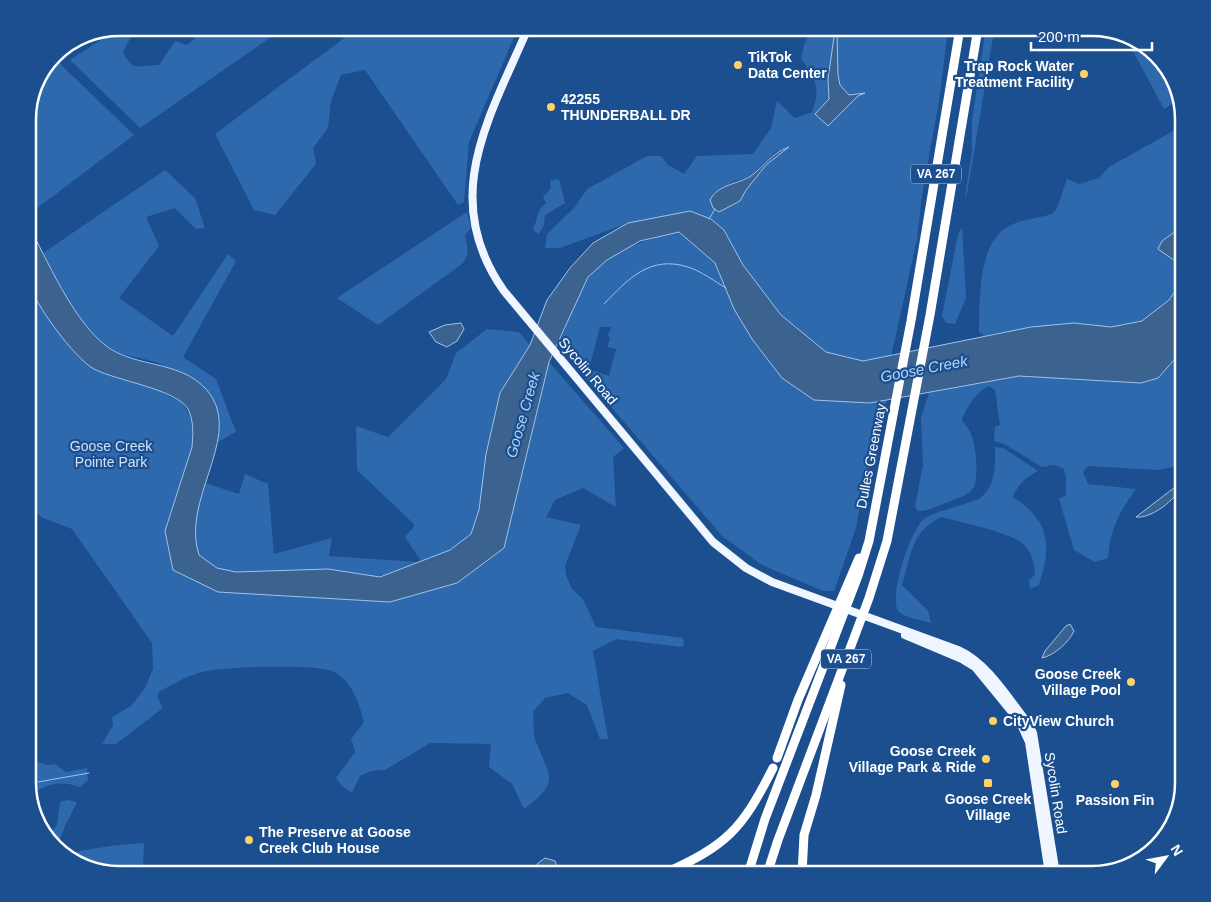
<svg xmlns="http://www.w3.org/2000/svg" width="1211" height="902" viewBox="0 0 1211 902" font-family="Helvetica,sans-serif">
<rect width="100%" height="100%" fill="#1b4f8f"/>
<g fill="#2e69ad" fill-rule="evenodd">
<path d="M119,28h31l-18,7 -9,17c10,21 16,13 36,13l16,-24 12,4 20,-17h77l-144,100 -70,-68z"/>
<path d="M358,28h160l-49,114 -5,60 -6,3 -93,-135 -24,5 -10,26 -3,27 -15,20 3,16 -41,51 -21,-5 -39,-76z"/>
<path d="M812,28h136l-8,67 -18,100 -5,44 -26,118 -28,4 -37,-9 -45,-37 -38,-50 -19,-35 -13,-11 -21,-8 -62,12 -68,25h-15l2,-14 28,-27 12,-18 60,-33h14l7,9 16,9 13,-18 56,-2 18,-26 6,-27 18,17 17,-6c9,-24 4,-33 -11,-53l3,-14zM786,149c-19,11 -36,33 -46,52l-27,-7 22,-13 15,-4 25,-25z"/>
<path d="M986,28h8v3l-27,163 -2,2 7,-45v-31z"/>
<path d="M1127,40l18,6 31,56 -12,7z"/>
<path d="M53,57l81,78 -106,80v-102l9,-35z"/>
<path d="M1183,115v111l-21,15 13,20 8,-11v30l-14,20 -27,21 -31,6 -37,-4 -43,4 -47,9 -5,-4c1,-31 -2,-92 32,-107 12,-6 28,-7 41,-11 7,-5 11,-26 15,-35l12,5 20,-6 10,-11 66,-37z"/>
<path d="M165,170l30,28 10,30 -9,1 -21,-21 -29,9 13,29 -40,52 54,38 55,-82 8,7 -53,96 33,22 20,53 -18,10v-24l-6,-21c-17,-11 -34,-25 -52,-33 -18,-8 -38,-6 -55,-18 -26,-19 -47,-64 -62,-93z"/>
<path d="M559,179l6,24 -20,12 -1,10 -5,9 -6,-4 7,-21 6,-6 -3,-6 8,-9 -1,-7z"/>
<path d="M467,212l4,16 -6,7c2,12 6,18 -3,29l-84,61 -41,-27z"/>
<path d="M962,227l4,71 -11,26 -9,-1 -4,-7 16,-82z"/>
<path d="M679,232l36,31 19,46 100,92 36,2 17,-3 -22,81 -9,47 -22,63h-11l-61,-26 -40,-29 -164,-191c9,-20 19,-49 30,-67 18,-28 61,-39 91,-46zM600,327h10l1,2 -3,5 2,5 -3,8 9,2 -7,27 -20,-7z"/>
<path d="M28,280l75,93 49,15 30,14 10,17v28l-27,84 8,39 217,32 67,-20 47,-34 45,-186 75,86 -11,9 3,50 -33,-19 -28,12 -9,17 35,8 -16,41 1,9 6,14 11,10 13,28 87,11 1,7 -3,2 -65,-8 -23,12 15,88h-8l-13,-34 -19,-12 -23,5 -12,14c1,9 0,19 2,27 14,38 27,41 -11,70l-12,-25 -23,-17 2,-23 -61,-1 -45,27 -14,1 -11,5 -8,17 -10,-7 -6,-8 19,-26 -4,-13 13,-17c-5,-19 -12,-42 -32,-51 -18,-7 -114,-5 -134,2 -13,4 -26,12 -38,18l-3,5 6,12 -47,36h-14l11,-19 -1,-8 19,-11 14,-18 8,-19 -1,-26 -80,-114 -29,-11 -15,-11z"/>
<path d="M487,329l32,3 11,13 -30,48 -14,61 -7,56 -8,24 -21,16 -29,11 -16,-24 10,-12 -58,-55 -1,-44 32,11 58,-58 10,-26z"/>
<path d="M1183,351v118l-4,-3 -22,4 -69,-4 -5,6 5,12 48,5c-17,23 -26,41 -28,69l-13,4 -21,-12 -15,-51 7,-4v-18l-3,-9 -9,-3 -12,2 -36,-22 -12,-4 1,-14 5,-2 -5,-35 -6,-4c-12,5 -22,21 -27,33 2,6 6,8 8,13 6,10 10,50 2,58 -5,6 -14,8 -21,11 -10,3 -23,11 -33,10l-3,-5 8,-41 -2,-47 8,-25 90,-17 122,7 17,-5z"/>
<path d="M995,447l8,1 35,23c-13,7 -20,13 -25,26 37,24 39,48 26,88l-9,4 -1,-8 6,-7c-1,-11 -3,-22 -11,-29 -13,-13 -62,-22 -82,-28 -31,13 -31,39 -40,68l26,26 3,12c-9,-3 -26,-5 -32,-11 -12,-13 12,-83 25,-93 12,-8 40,-14 55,-20 17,-13 16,-31 16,-52z"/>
<path d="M245,474l23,10 6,70 58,-16 -3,18 89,6c-11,4 -27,14 -39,14 -17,1 -35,-6 -53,-7 -30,0 -110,15 -128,-15 -11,-20 1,-52 7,-71l34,11z"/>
<path d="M35,761l12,4 8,-1 11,8 21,-4 1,12 -8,7c-22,-7 -32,-3 -50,8l-2,-30z"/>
<path d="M67,800l10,2 -12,24 -8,21 -8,-9 8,-14 3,-22z"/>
<path d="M144,843l-1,23 -59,-3 -21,-8c26,-7 53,-10 81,-12z"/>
</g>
<g fill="#3c6290" stroke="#9cc4f0">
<path d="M825,28h15l-3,2 1,45 2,10 9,10 16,-2 -7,3 -30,30 -13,-12 14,-15 -1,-20 6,-42 2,-4 -12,-2z"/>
<path d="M789,147l-23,18 -20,25 -6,11 -21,11 -6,-4 -3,-8c8,-16 29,-16 41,-24 15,-11 19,-22 38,-29z"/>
<path d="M690,211l21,8 13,11 19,35 38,50 45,37 37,9 168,-34 43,-4 37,4 31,-6 27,-21 14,-20v70l-25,28 -17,5 -122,-7 -149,27 -56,-3 -32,-22 -30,-39 -18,-30 -19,-46 -36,-31 -39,9 -33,19 -19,17 -39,85 -45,186 -47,35 -67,19 -172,-10 -45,-22 -8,-39 27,-84c1,-13 2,-26 -4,-38 -12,-20 -71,-28 -94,-40 -20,-11 -59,-65 -66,-87 -4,-12 0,-44 0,-58 19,36 45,96 77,121 31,25 82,13 107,52 27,44 -31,105 -13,158l18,13 19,4 92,-3 52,8 70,-27 21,-16 8,-24 7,-56 14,-61 30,-48 17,-45 23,-32 23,-25 35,-20z"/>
<path d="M1183,226v24l-8,11 -17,-12 4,-8z"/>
<path d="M461,323l3,6 -7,12 -10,6 -11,-5 -7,-10 16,-7z"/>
<path d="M1179,484l3,3c-7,12 -30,32 -46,30z"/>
<path d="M1070,624l4,7c-5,11 -19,24 -32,27l3,-7 21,-25z"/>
<path d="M545,858l10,3 5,13h-20l-3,-10z"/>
</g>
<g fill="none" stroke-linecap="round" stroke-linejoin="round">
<g stroke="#9cc4f0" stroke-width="1">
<path d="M709,219l6,-10"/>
<path d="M604,304c24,-25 46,-49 84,-37 13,4 26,14 38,21"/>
<path d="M28,620l4,4"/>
<path d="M38,782l51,-9"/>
</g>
<g stroke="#f0f6ff" stroke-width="8">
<path d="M528,28c-38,89 -90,170 -24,263l209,251 33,26 26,14 186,68c31,14 51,50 72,76l3,7 23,141"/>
<path d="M905,635l57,24 13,8 45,55 9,20 20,132"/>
</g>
<g stroke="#fff" stroke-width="9">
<path d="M777,758l21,-58 61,-142"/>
<path d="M663,874c64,-29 78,-43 110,-106"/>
<path d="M748,874l17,-55 93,-243 11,-35 42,-220 49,-293"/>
<path d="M767,874l11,-34 91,-242 18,-57 43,-226 48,-287"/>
<path d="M802,874l2,-39 12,-40 25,-110"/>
</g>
</g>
<g fill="#ffd166" stroke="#1b4f8f" stroke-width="2">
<circle cx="738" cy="65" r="5"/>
<circle cx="1084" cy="74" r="5"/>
<circle cx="551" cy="107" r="5"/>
<circle cx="1131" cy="682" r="5"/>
<circle cx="993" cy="721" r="5"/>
<circle cx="986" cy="759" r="5"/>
<rect x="983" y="778" width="10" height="10" rx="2.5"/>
<circle cx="1115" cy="784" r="5"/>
<circle cx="249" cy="840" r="5"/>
</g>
<g text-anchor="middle" stroke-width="4.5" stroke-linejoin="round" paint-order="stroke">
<g fill="#1b4f8f" stroke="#bbcadd" stroke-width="1">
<rect x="911" y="164.5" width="50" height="19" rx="4"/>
<rect x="821" y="649.5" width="50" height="19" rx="4"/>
</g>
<g font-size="12" font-weight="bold" fill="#fff">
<text x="936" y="178">VA 267</text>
<text x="846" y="663">VA 267</text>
</g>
<g font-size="14" font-weight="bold" fill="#fff" stroke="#1b4f8f" text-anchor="start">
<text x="748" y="62">TikTok<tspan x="748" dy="16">Data Center</tspan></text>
<text x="1074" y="71" text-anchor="end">Trap Rock Water<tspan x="1074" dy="16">Treatment Facility</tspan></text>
<text x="561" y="104">42255<tspan x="561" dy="16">THUNDERBALL DR</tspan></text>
<text x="1121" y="679" text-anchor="end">Goose Creek<tspan x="1121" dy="16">Village Pool</tspan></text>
<text x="1003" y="726">CityView Church</text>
<text x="976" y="756" text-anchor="end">Goose Creek<tspan x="976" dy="16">Village Park &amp; Ride</tspan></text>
<text x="988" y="804" text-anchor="middle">Goose Creek<tspan x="988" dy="16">Village</tspan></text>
<text x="1115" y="805" text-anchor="middle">Passion Fin</text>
<text x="259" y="837">The Preserve at Goose<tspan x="259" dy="16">Creek Club House</tspan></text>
</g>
<g font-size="14" fill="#fff" stroke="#1b4f8f">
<text transform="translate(588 371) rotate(50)" y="5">Sycolin Road</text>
<text transform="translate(871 456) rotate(-79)" y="5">Dulles Greenway</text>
<text transform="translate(1056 793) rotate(81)" y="5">Sycolin Road</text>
</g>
<g font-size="14" fill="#cfe3fa" stroke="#1b4f8f">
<text x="111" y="451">Goose Creek<tspan x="111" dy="16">Pointe Park</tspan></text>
</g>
<g font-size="15" font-style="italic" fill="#b5d3f5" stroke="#1b4f8f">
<text transform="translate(924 369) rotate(-11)" y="5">Goose Creek</text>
<text transform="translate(523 415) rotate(-74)" y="5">Goose Creek</text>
</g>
</g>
<path d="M0 0H1211V902H0ZM119 36H1092A83 83 0 0 1 1175 119V783A83 83 0 0 1 1092 866H119A83 83 0 0 1 36 783V119A83 83 0 0 1 119 36Z" fill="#1b4f8f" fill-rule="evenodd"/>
<path fill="none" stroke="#fff" stroke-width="2.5" d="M119 36H1092A83 83 0 0 1 1175 119V783A83 83 0 0 1 1092 866H119A83 83 0 0 1 36 783V119A83 83 0 0 1 119 36Z"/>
<g transform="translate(1166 857) rotate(58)" stroke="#1b4f8f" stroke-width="4" paint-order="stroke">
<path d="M0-4L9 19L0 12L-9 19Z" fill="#ffffff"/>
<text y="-8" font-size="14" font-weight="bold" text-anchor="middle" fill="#ffffff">N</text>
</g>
<path d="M1031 42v8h121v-8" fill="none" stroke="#ffffff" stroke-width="2.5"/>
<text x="1038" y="42" font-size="15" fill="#ffffff" stroke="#1b4f8f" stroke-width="4" paint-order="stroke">200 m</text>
</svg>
